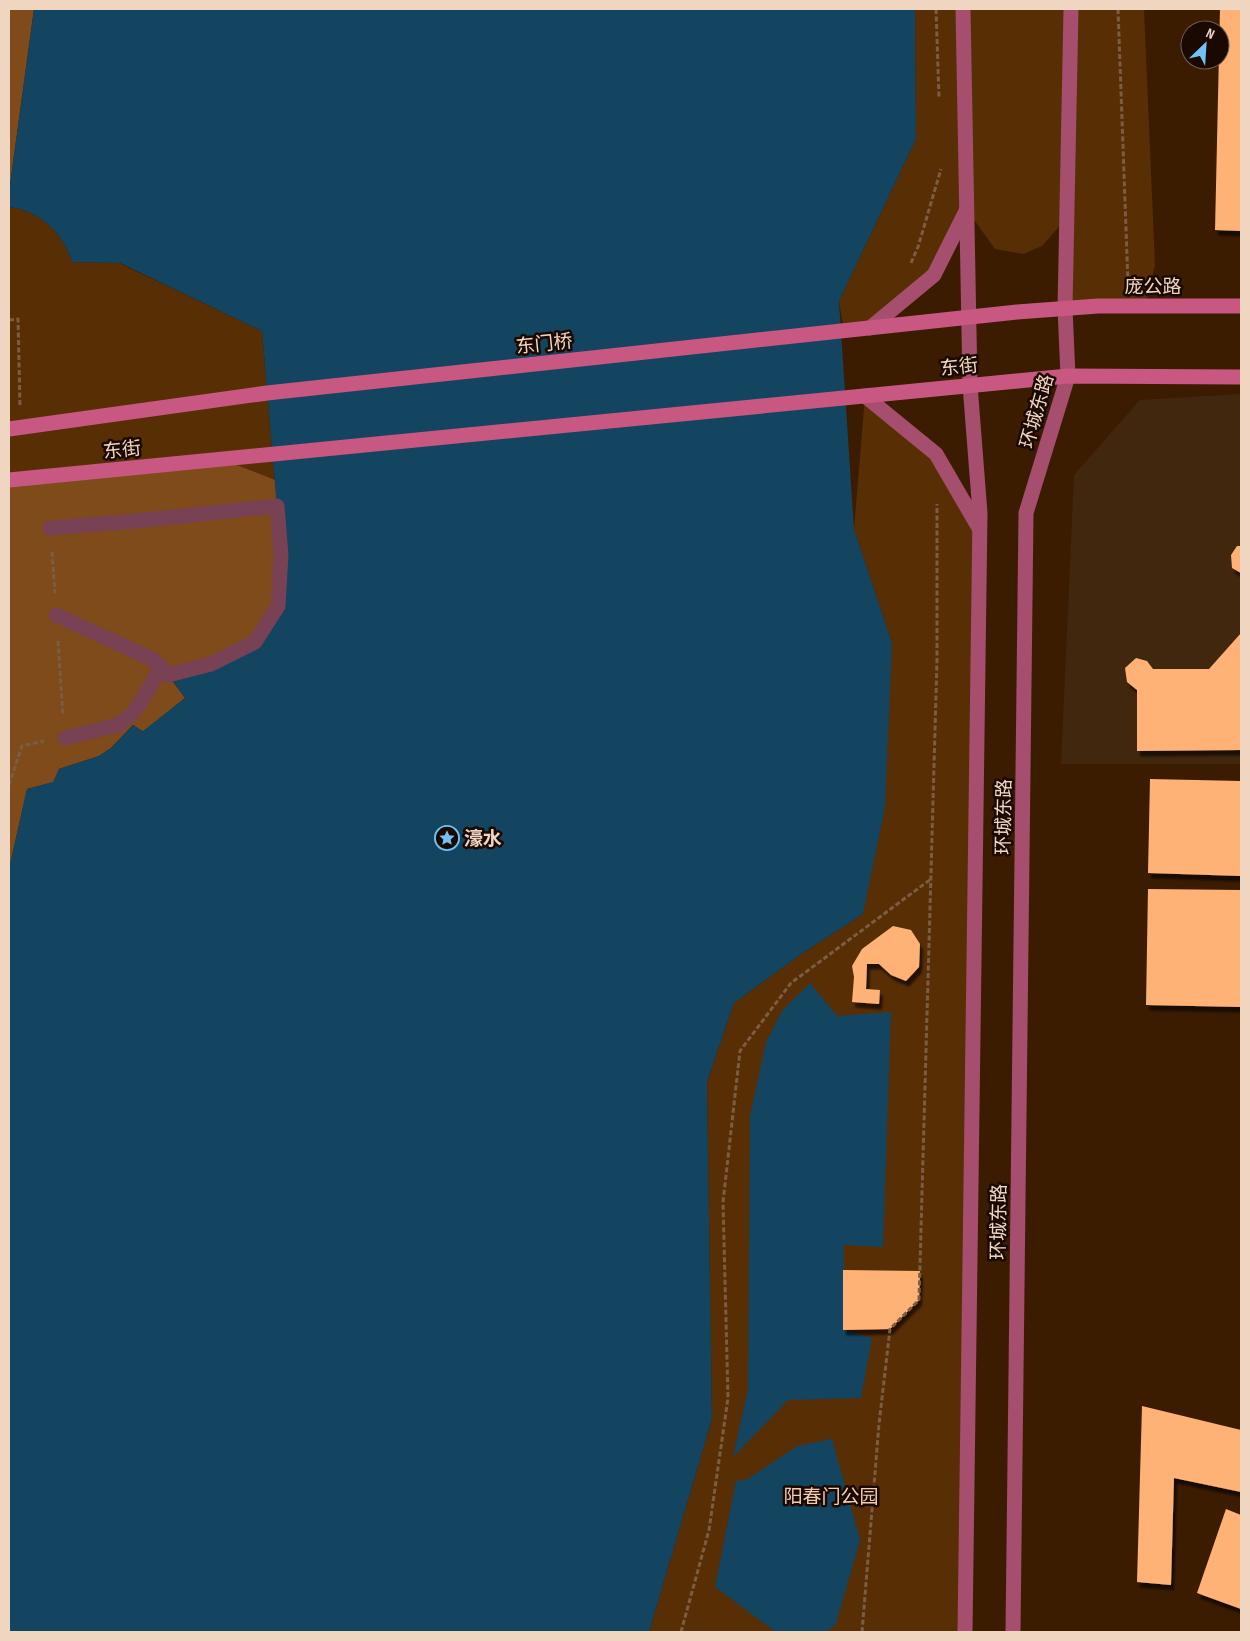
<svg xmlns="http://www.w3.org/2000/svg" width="1250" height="1641" viewBox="0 0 1250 1641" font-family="'Sofia Sans Condensed','Noto Sans SC',sans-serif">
<defs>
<filter id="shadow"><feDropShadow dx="3" dy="5.5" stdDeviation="1" flood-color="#0009"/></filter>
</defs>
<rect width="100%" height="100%" fill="#3b1c00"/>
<path fill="#42270f" d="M1241,394v370h-180l13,-289 66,-75z"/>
<g fill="#582e05">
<path d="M915,9h229l11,256 -10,41 -80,2 -1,-87 -22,25 -19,8 -28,-5 -28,-39 -33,65 -64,53 -26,3 -5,-30 77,-162z"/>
<path d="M9,207c6,1 13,2 19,5 22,9 37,28 44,50l47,1 143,68 19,224 -254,234 -18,80z"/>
<path d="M865,396l71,58 43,74 -14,1104h-316l63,-213 -5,-337 27,-79 66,-48 63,-41 29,-271 -38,-114z"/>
</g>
<g fill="#7f4b1a">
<path d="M9,9h25l-25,183z"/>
<path d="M221,459l54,21 6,75 -3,51 -23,36 -86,34 16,22 -42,34 -10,-7 -22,23 -12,8 -40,13 -5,13 -27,7 -18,80v-389z"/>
</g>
<g fill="#134460">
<path d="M34,9h881l1,130 -77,162 15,228 38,114 -7,164 -22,107 -63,41 -66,48 -27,79 5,337 -63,213h-640v-763l18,-80 26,-7 6,-13 40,-13 12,-8 22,-23 10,6 42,-33 -17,-23 87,-33 23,-36 3,-51 -19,-224 -142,-68 -48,-1c-7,-22 -22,-41 -44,-50 -6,-3 -13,-4 -19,-5v-15z"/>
<path d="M810,983l27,33 54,-4 -8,235 -39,-2 -1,85 29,8 -11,60 -73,2 -55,57 15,-68 2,-273 16,-74 16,-31z"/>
<path d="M832,1439l28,101 -24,84 -10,8h-50l-61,-45 21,-106 12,-2 49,-33z"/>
</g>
<g fill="#feb275" filter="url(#shadow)">
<path d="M1220,9h21v222l-26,-1z"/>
<path d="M1237,546h4v27l-9,-5 -1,-13z"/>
<path d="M1241,633v117l-104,1v-61l-10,-8 -2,-14 11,-10 11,3 6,8h56z"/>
<path d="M1150,779l91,2v95l-93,-3z"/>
<path d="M1148,889l93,1v117l-95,-2z"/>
<path d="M893,926l18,4 9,14 -1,23 -13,14 -15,-6 -12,-11h-12l-1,25 14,1 -1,14 -27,-2 2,-25 -2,-11 10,-17z"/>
<path d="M843,1270l77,1 -1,29 -29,29 -47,1z"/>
<path d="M1142,1406l99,24v62l-67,-14 -3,107 -34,-3z"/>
<path d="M1226,1509l15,6v94l-44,-16z"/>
</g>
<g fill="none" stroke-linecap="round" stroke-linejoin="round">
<g stroke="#7b5d44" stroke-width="3" stroke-dasharray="5 2.5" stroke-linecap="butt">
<path d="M936,9l3,89"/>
<path d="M1118,9l10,274"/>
<path d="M911,263l7,-16 23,-78"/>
<path d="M9,320l9,-1 2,87"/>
<path d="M52,552l3,41"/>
<path d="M58,641l5,74"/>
<path d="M9,785l13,-39 22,-5"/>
<path d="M681,1632l28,-102 19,-132 -5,-196 17,-151 51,-68 140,-104"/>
<path d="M862,1632l17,-208 11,-95 29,-29 18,-641v-155"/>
</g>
<g stroke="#784154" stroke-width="15">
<path d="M50,528l85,-7 142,-15 4,49 -3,51 -23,36 -44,22 -43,11 -7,-8"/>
<path d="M56,615l96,44 9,8 -19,33 -10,14 -14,11 -53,13"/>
</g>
<g stroke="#a54e6d" stroke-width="15">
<path d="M963,9l7,376 10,128 -15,1119"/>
<path d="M870,328l64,-53 32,-64"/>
<path d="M865,396l71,58 43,74"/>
<path d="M1013,1632l13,-1119 42,-137 -3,-68 6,-299"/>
</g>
<g stroke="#c85781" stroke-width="15">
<path d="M9,429l258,-36 750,-81 81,-6h143"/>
<path d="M9,480l1059,-104 173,1"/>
</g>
</g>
<defs>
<symbol id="sight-ring" viewBox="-11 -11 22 22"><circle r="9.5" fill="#1a0900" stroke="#72c1f5" stroke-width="1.5"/><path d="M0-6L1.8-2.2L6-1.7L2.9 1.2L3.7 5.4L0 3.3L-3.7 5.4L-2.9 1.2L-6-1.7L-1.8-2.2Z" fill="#72c1f5"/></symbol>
</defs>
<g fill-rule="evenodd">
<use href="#sight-ring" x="433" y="824" width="28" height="28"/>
</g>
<g text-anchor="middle" stroke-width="5" stroke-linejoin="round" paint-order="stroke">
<g font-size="19" fill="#f0d5c1" stroke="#1a0900">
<text x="1153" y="293">庞公路</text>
<text transform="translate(544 343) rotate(-6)" y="7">东门桥</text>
<text transform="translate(959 366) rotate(-6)" y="7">东街</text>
<text transform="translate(1036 411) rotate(-74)" y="7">环城东路</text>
<text transform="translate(122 449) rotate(-6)" y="7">东街</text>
<text transform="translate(1003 817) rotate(-89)" y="7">环城东路</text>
<text transform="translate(998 1222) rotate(-89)" y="7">环城东路</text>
</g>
<g font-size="19" font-weight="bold" fill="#f0d5c1" stroke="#1a0900" text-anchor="start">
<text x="464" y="845">濠水</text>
</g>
<g font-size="19" fill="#f5ceb1" stroke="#1a0900">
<text x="831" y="1503">阳春门公园</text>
</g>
</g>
<rect width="1250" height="1641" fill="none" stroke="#f0d5c1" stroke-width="20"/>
<g transform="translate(1205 45) rotate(25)"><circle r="24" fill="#1a0900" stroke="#705b4d"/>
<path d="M0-4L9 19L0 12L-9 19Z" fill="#72c1f5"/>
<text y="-8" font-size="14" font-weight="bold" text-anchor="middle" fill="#f0d5c1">N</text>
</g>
</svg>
